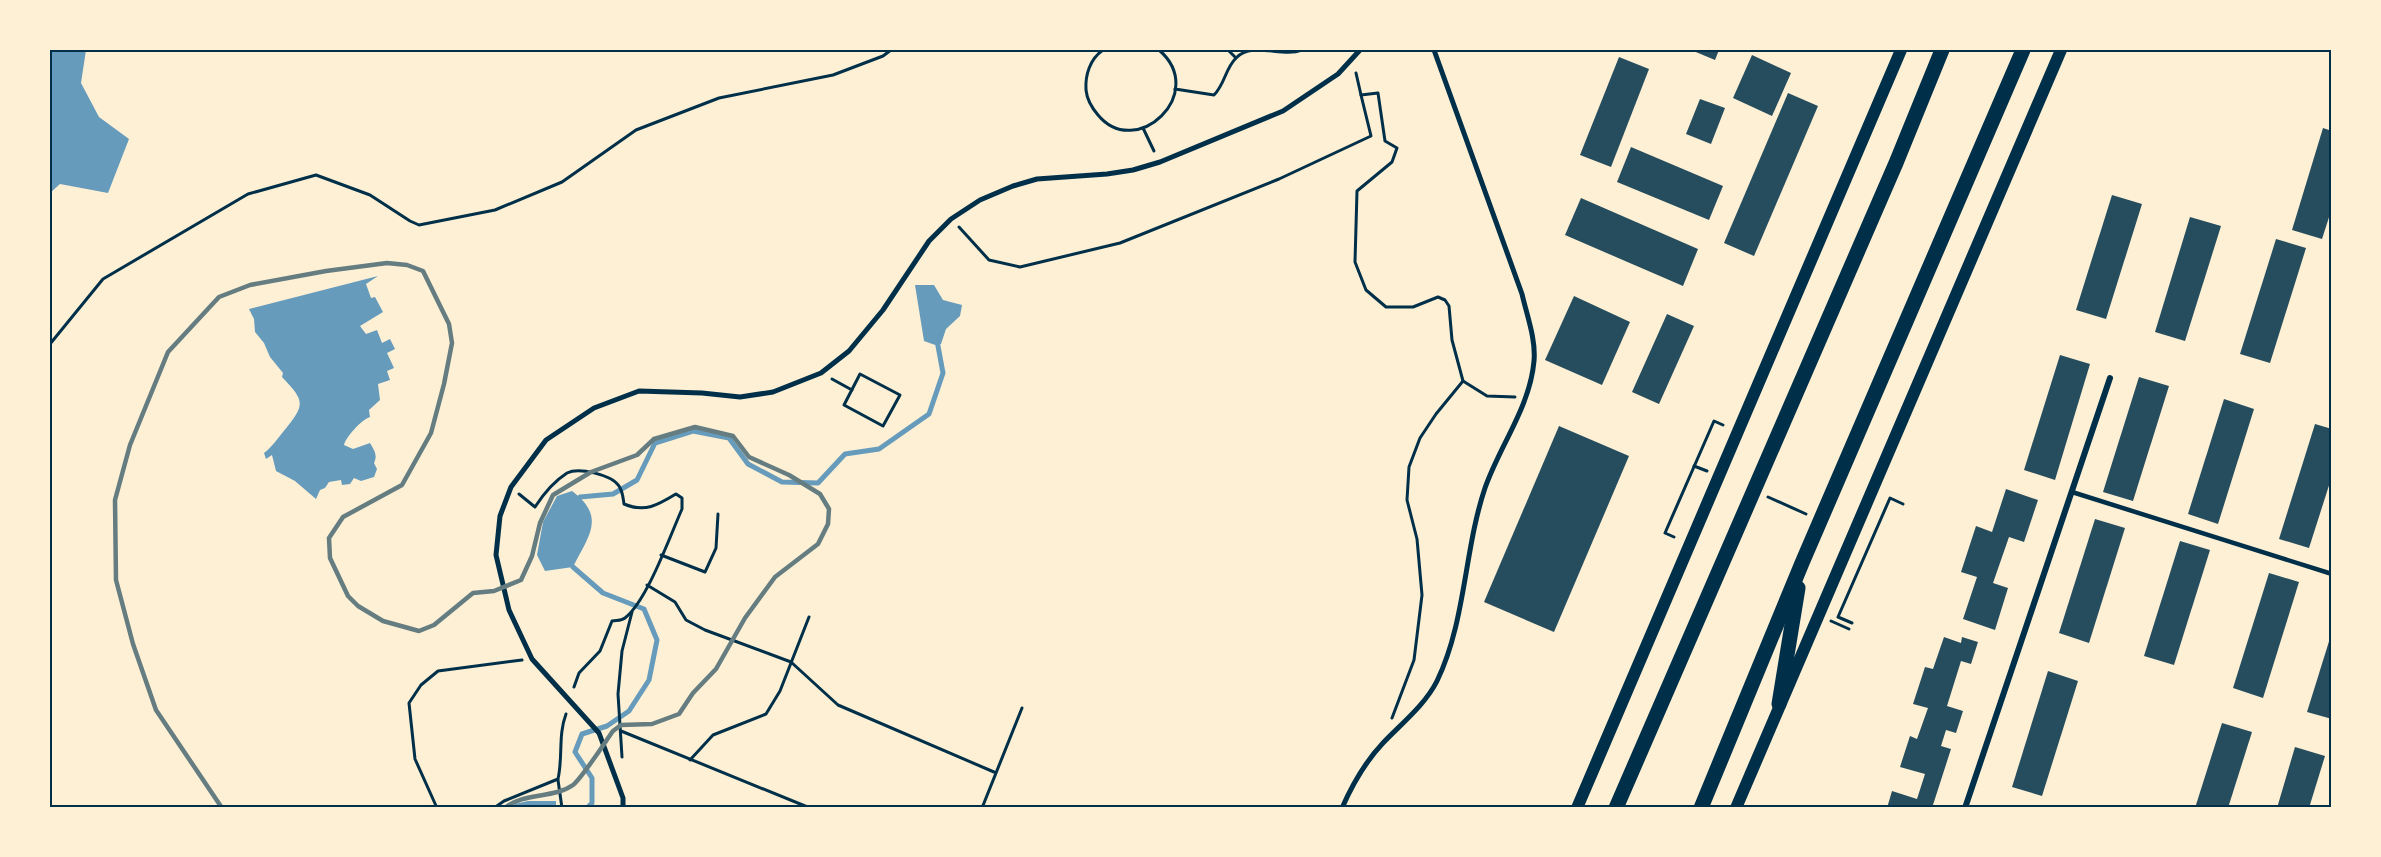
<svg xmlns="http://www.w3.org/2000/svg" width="2381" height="857" viewBox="0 0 2381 857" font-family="'PT Serif',serif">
<rect width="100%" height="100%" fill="#fdf0d5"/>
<g fill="#669bbc">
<path d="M50,50h36l-5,33 18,34 30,22 -21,54 -48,-9 -10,9z"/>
<path d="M378,276l-12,8 5,14 4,-1 8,15 -23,14 6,8 11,-4 5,13 8,-4 5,10 -8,4 7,15 -7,3 3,9 -12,4 2,16 -11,10 1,7c-9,3 -24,20 -26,28l9,4 17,-6c4,7 8,12 4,20l3,6 -3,8 -13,4 -7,-3 -4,6 -8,1 -1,-5 -12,2 -4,6 -5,2 -4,9 -21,-18 -19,-10 -4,-16 -6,4 -2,-6c8,-6 13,-14 19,-21 22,-27 23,-30 -1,-55l1,-4 -13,-16 -6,-14 -9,-11 -1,-13 -5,-10z"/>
<path d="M915,285h19l9,15 19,5 -2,11 -14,13 -5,15 -3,2 -14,-5z"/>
<path d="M572,491c35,26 16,46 1,76l-28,4 -8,-16 6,-33 14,-26z"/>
<path d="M528,801h28v6h-44l3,-3z"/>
</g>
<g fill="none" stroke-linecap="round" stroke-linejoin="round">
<g stroke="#669bbc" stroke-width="5">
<path d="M580,497l33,-3 24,-14 18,-37 38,-12 36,7 19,26 34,18 36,1 27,-29 34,-5 50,-35 14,-41 -5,-27"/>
<path d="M573,567l30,26 41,16 13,31 -8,40 -20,31 -22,15 -25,8 -7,18 17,26v25l-5,5"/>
</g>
</g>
<g fill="#264d5e">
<path d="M1691,50h28l-4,10z"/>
<path d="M1752,55l39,18 -19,43 -39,-18z"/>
<path d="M1619,57l30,12 -38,98 -31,-12z"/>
<path d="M1788,93l30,13 -64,150 -30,-13z"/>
<path d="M1700,99l25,9 -14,36 -25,-10z"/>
<path d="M2323,128l9,3v77l-10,31 -30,-9z"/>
<path d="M1631,147l92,39 -14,34 -92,-38z"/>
<path d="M2112,195l30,9 -36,115 -30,-9z"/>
<path d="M1581,198l117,51 -15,37 -118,-51z"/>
<path d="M2190,217l31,9 -36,115 -30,-9z"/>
<path d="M2276,239l30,9 -36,115 -30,-9z"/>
<path d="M1574,296l56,26 -28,63 -57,-25z"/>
<path d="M1667,314l27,12 -35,78 -27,-12z"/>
<path d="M2060,355l30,9 -35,116 -31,-10z"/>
<path d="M2139,377l30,9 -36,115 -30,-9z"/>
<path d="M2224,399l30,10 -36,115 -30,-10z"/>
<path d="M2315,424l17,5v47l-23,72 -30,-9z"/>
<path d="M1559,426l70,30 -75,176 -70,-30z"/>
<path d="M2006,489l32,11 -14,42 -15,-5 -16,46 15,5 -13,42 -32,-11 14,-42 -16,-5 15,-46 16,6z"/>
<path d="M2095,519l30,9 -36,115 -30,-10z"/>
<path d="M2180,541l30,9 -36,115 -30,-9z"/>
<path d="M2269,573l30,9 -36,116 -30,-10z"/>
<path d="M2331,635h1v84l-25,-7z"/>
<path d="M1944,637l17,6 1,-6 16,5 -7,22 -10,-3 -14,45 16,5 -7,22 -10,-3 -5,16 10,3 -19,59h-45l5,-17 25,8 8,-25 -25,-7 10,-31 7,3 11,-31 -15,-4 12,-37 8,2z"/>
<path d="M2048,671l30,10 -36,115 -30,-9z"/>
<path d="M2222,723l30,9 -24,76h-33z"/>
<path d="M2295,747l30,9 -16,52h-32z"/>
</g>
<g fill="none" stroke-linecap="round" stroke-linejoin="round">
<g stroke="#003049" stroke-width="3">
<path d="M1103,50c-13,9 -18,25 -17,40 1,10 6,18 12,25 38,46 111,-22 61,-65"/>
<path d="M1228,50l8,8"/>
<path d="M1356,73l5,22 17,-2 7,48 12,7 -5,14 -35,29 -2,71 11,28 20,17h27l25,-10 7,3 4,6 3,34 11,41 24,15 28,1"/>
<path d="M1175,89l39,6c11,-11 11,-26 22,-37 17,-17 46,0 66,-8"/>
<path d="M1143,128l11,23"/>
<path d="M959,227l30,33 31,7 100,-24 159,-64 92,-43 -10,-41"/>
<path d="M50,344l53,-65 145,-85 68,-19 54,20 40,26 9,4 76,-15 67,-28 74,-52 83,-32 114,-23 50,-19 8,-6"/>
<path d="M860,374l40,21 -17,31 -39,-21z"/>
<path d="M832,379l20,11"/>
<path d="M1694,466l13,5"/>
<path d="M519,494l16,13c9,-14 18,-25 32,-34 12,-6 45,2 52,13 4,6 4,12 5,18 21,9 34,1 52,-10l6,4v11c-12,27 -35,92 -57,109 -4,3 -8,2 -13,3l-12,30 -21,22 -5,14"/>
<path d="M1768,497l38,17"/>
<path d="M1674,537l-9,-4 49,-112 9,4"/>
<path d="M661,555l44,17 11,-24 2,-34"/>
<path d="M647,585l28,17 11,18 19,10 86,32 47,43 156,67"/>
<path d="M1831,621l18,8"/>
<path d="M1852,623l-14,-6 52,-119 13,6"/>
<path d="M1392,718l22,-58 8,-65 -5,-56 -10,-39 2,-33 11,-29 16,-24 27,-33"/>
<path d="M621,731l189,77"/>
<path d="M622,757l-4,-63 4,-43 10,-39"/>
<path d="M690,760l23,-25 53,-21 14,-23 29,-74"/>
<path d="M558,780l4,28"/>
<path d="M437,808l-22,-49 -6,-56 12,-18 17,-14 84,-11"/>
<path d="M494,808l10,-7 54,-22c5,-22 0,-44 8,-65"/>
<path d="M982,808l40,-100"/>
</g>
<path stroke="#003049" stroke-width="4.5" d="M2072,492l260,82"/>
<g stroke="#003049" stroke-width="5">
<path d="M623,808v-10l-24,-65 -67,-74 -23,-49 -13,-55 4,-39 11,-29 35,-47 48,-32 45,-17 63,2 38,4 33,-5 48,-19 28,-22 34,-41 46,-69 22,-22 29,-19 33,-14 24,-7 70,-5 26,-4 27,-8 123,-51 55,-37 22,-24"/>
<path d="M1342,808c11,-25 23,-46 41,-65 18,-19 42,-38 54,-62 29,-60 27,-131 48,-193 15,-43 45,-81 49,-127 2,-22 -7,-45 -12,-67l-88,-244"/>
</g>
<path stroke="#003049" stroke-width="6" d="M1965,808l145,-430"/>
<g stroke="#003049" stroke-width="12">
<path d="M1577,808l324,-758"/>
<path d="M1736,808l325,-758"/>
</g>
<g stroke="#003049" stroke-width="15">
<path d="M1779,704l19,-116"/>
<path d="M1616,808l280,-645 46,-113"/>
<path d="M1701,808l101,-245 221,-513"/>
</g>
<path stroke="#657d81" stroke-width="4.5" d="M222,808l-66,-98 -23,-66 -17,-64 -1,-80 15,-55 38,-93 51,-55 31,-12 76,-14 61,-8 20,2 16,6 26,53 3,19 -8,41 -13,49 -29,52 -59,32 -14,21 1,20 18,38 10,10 25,15 36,10 15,-6 39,-32 21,-2 27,-11 11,-24 8,-33 13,-28 38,-23 46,-17 17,-16 41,-12 38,9 16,21 40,18 31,19 9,15 -1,15 -10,20 -43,33 -30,41 -29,51 -23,24 -14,21 -27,10 -31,1 -8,6c-8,11 -31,47 -40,54 -20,14 -49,7 -68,23"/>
</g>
<rect width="2381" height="857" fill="none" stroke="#fdf0d5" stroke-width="102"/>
<rect x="51" y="51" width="2279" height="755" fill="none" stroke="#003049" stroke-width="2"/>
</svg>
